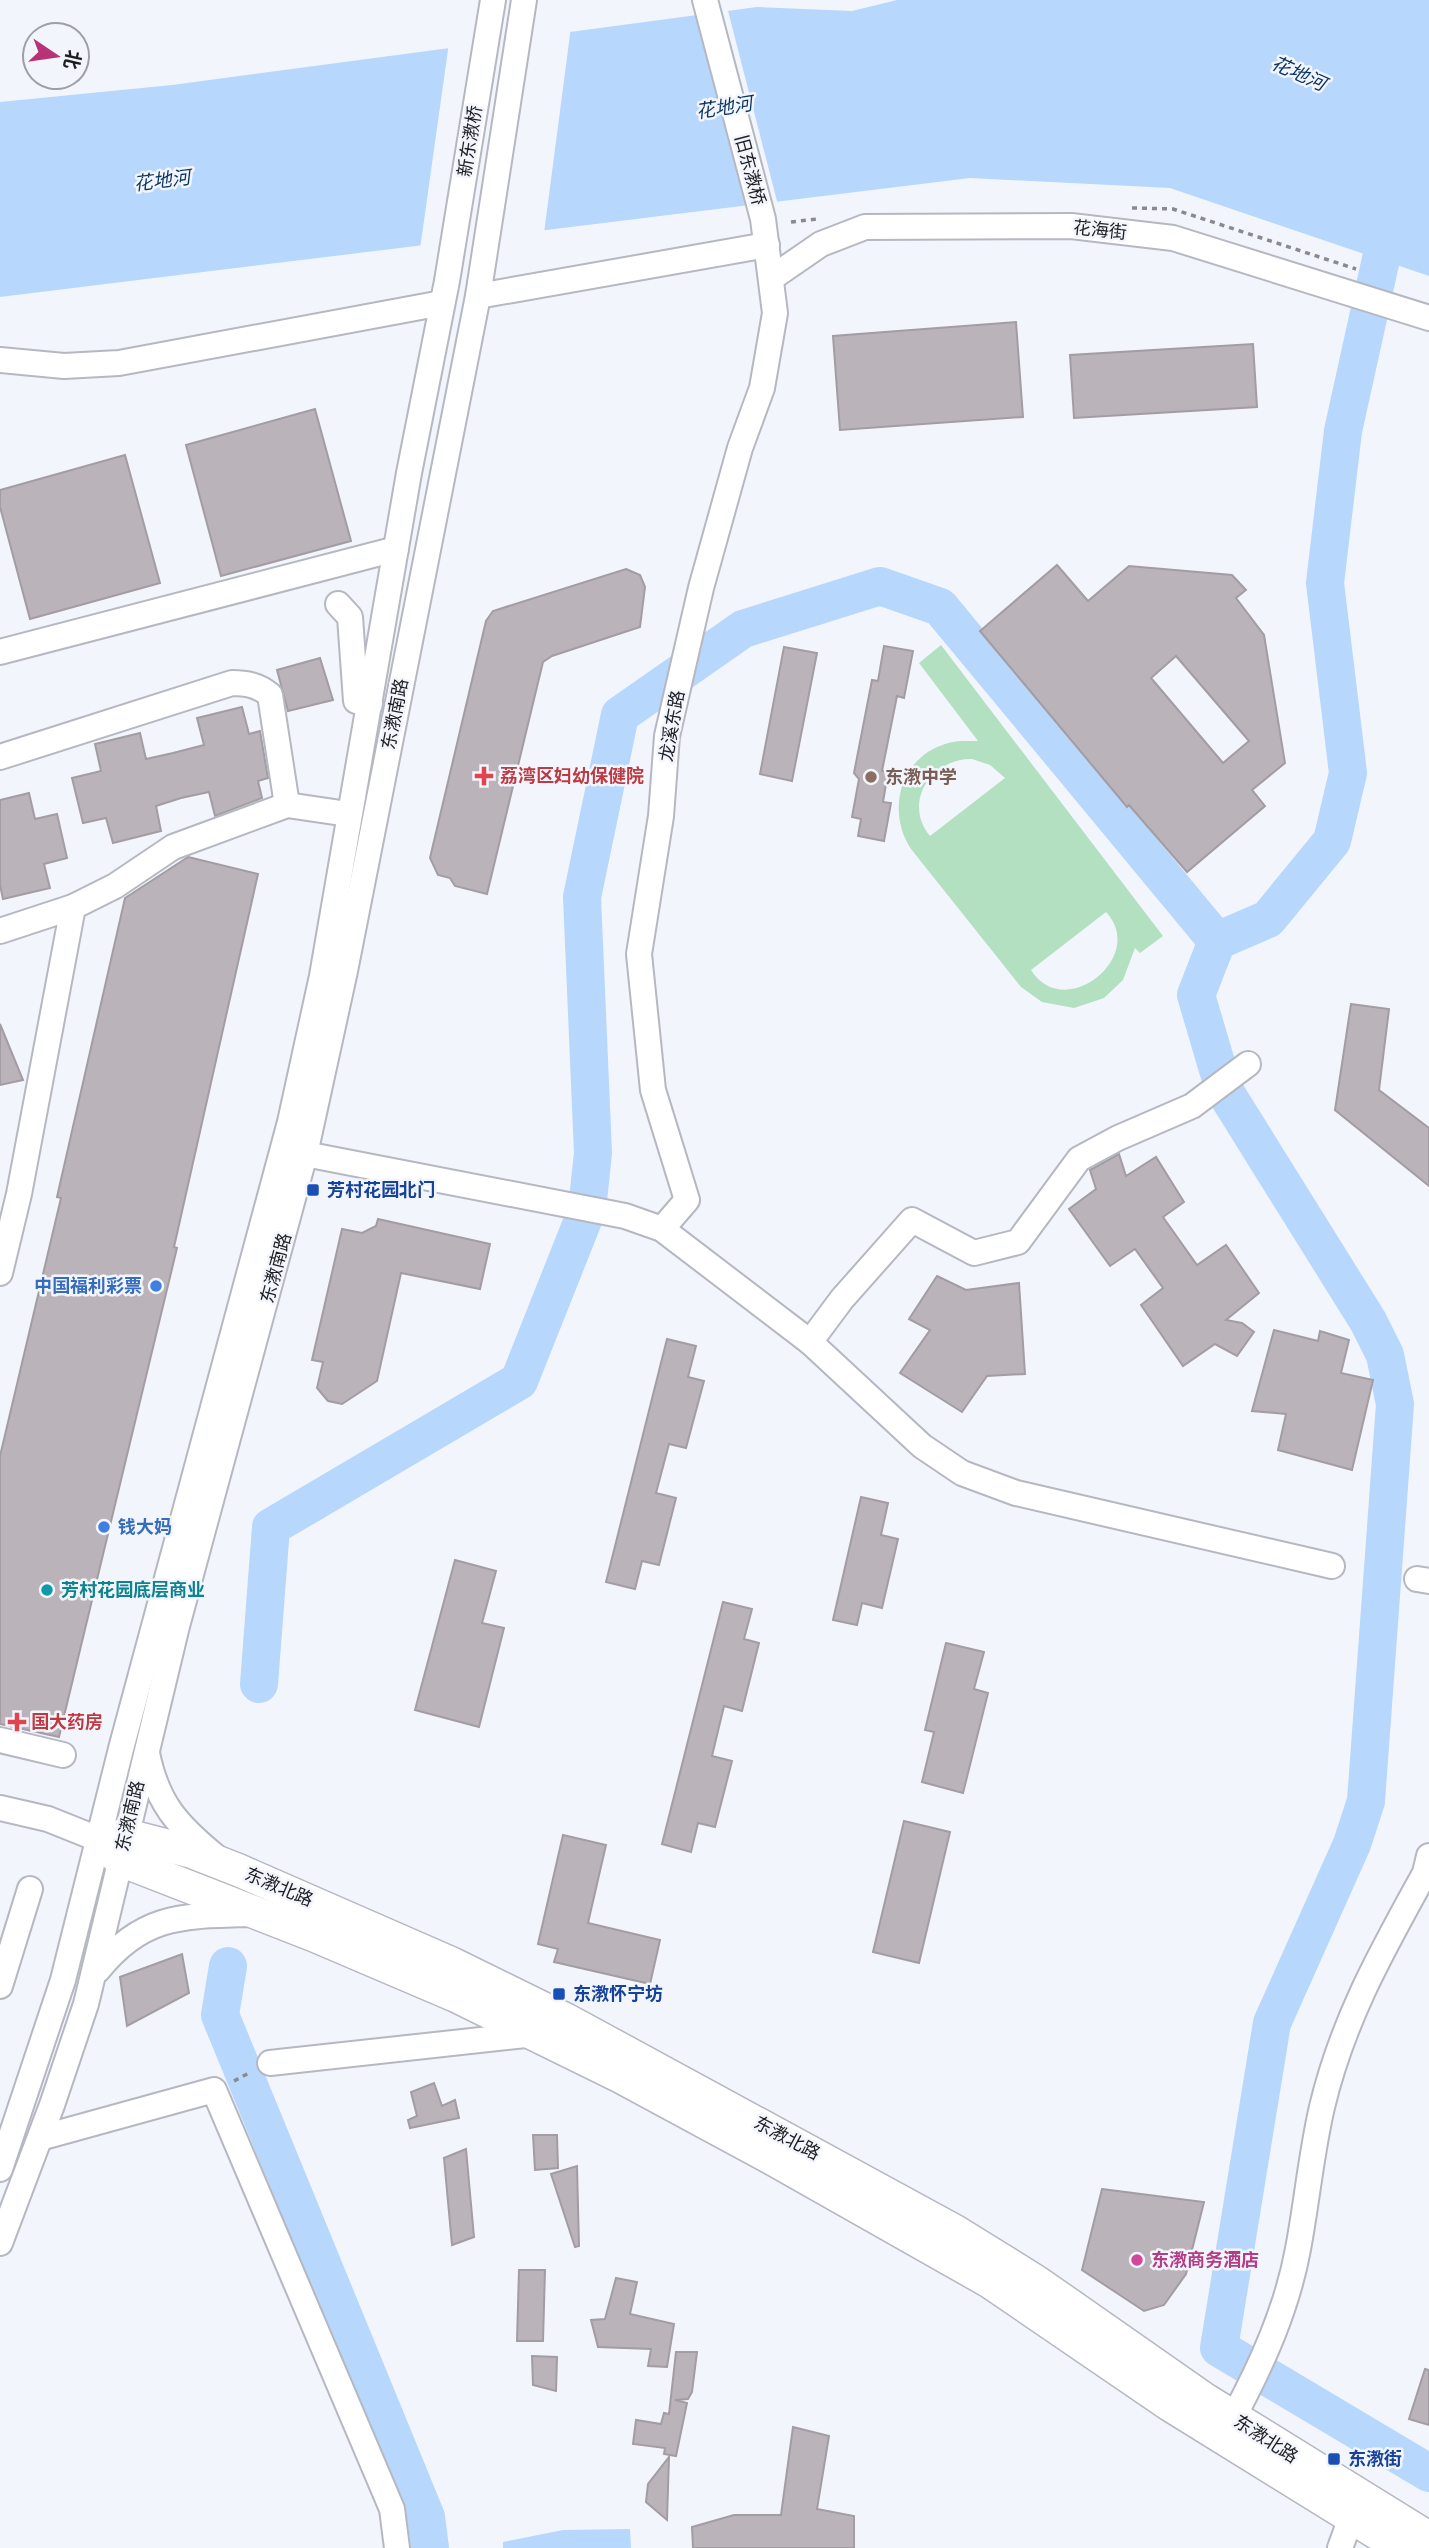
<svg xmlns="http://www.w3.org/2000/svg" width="1429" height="2548" viewBox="0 0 1429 2548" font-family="'PT Sans Narrow','Noto Sans SC',sans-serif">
<rect width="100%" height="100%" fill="#f3f5fd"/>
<path fill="#b2e0c0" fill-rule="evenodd" d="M941,645l222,291 -23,17 -5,-5 -12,32 -19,18 -30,10 -32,-6 -21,-15 -110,-138c-25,-38 -11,-91 34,-105 11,-4 22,-3 33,-3l-59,-78zM972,759l18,6 15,13 -75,58c-28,-34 2,-78 42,-77zM1106,912c42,45 -42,111 -75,58z"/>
<g fill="#b7d7fc">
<path d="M897,0h532v276l-259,-88 -200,-10 -970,119v-195l172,-17 585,-78 95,4z"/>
<path d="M630,2529l1,19h-128v-6l60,-12z"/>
</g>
<g fill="#f3f5fd">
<path d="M727,7l51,198 -31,4 -51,-198z"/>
<path d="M571,27l-27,206 -124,16 29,-206z"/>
</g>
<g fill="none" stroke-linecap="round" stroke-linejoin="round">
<g stroke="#b7d7fc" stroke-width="38">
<path d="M1392,209l-49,222 -18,152 23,190 -16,68 -64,78 -51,22 -21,54 28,95 144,231 17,34 10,49 -29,397 -14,43 -80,179 -53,325 210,125"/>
<path d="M259,1684l12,-157 248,-146 68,-171 6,-57 -11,-256 38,-182 123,-86 137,-43 60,21 277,334"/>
<path d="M228,1966l-8,49 206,502 4,31"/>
</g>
</g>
<g fill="#bab3ba" stroke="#a39ca3" stroke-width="2" fill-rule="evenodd">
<path d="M1016,322l7,95 -183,13 -7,-94z"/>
<path d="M1253,344l4,63 -183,11 -4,-63z"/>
<path d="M315,409l36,132 -130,35 -35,-131z"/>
<path d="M125,455l35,128 -130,36 -30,-112v-17z"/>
<path d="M1057,565l31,36 41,-35 103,9 14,15 -10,8 28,37 21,128 -33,27 13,16 -78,66 -58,-67 -2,2 -147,-176zM1176,656l73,85 -26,22 -72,-85z"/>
<path d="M626,569l14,6 5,12 -5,40 -88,29 -9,6 -56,232 -32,-8 -5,-8 -12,-3 -8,-17 56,-237 7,-10z"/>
<path d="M884,646l29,5 -9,47 -7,-2 -15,75 6,1 -5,30 8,1 -7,38 -26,-5 3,-17 -9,-2 7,-38 -5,-6 18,-93 6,1z"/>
<path d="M784,647l33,6 -25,128 -32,-7z"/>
<path d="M320,658l13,42 -45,11 -11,-41z"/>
<path d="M242,707l7,27 11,-3 8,47 -10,3 4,17 -47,18 -6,-24 -28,6 -25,8 5,25 -48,12 -7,-25 -23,5 -11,-45 29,-7 -6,-27 45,-11 6,26 27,-6 31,-8 -7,-27z"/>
<path d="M29,793l6,26 22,-5 10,44 -23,6 6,24 -47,11 -3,-14v-85z"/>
<path d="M188,857l70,17 -84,373 3,1 -118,489 -59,-13v-268l61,-258 -4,-1 68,-299z"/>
<path d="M1351,1004l38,5 -10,81 50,38v58l-94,-76z"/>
<path d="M0,1024l23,56 -23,5z"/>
<path d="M1119,1154l7,22 30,-19 28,45 -21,15 34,48 29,-20 33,48 -33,27 16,3 12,9 -17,24 -22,-12 -32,22 -42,-61 22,-17 -28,-39 -25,17 -41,-57 27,-20 -6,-19z"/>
<path d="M378,1219l112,25 -10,45 -79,-16 -24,108 -35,23 -14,-3 -11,-13 6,-26 -11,-2 30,-131 20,4 14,-7z"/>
<path d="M937,1276l29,14 53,-7 6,91 -38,2 -25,36 -62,-39 30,-43 -21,-11z"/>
<path d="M1274,1330l44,11 2,-10 29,9 -8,33 32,7 -21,90 -74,-20 8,-36 -34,-3z"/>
<path d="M667,1339l29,7 -8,31 16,4 -18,67 -17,-4 -13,49 20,5 -17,67 -17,-4 -7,28 -29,-7z"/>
<path d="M861,1497l27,6 -7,32 17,4 -16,69 -20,-5 -5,22 -24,-5z"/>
<path d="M455,1560l41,11 -14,52 22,5 -25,99 -64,-17z"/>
<path d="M723,1602l29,7 -8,30 15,4 -17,68 -18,-5 -12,50 20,5 -17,66 -17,-4 -7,29 -29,-8z"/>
<path d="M946,1643l38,9 -10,37 14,4 -25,100 -41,-11 12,-50 -9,-2z"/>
<path d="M904,1821l46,11 -31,131 -46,-11z"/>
<path d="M563,1835l43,10 -18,78 72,17 -10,44 -96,-22 4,-13 -20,-5z"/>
<path d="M182,1954l7,39 -62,33 -7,-49z"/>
<path d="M434,2083l8,23 13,-6 4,18 -49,10 -2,-8 9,-4 -6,-24z"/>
<path d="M533,2135h24l1,33 -23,2z"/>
<path d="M466,2149l8,88 -22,8 -8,-87z"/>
<path d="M577,2166l2,80 -4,1 -24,-73z"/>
<path d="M1102,2189l102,13 -18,72 -22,31 -20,6 -62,-41z"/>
<path d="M519,2270h26l-2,71h-26z"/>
<path d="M616,2278l21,4 -7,32 44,10 -7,43 -19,-1 3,-17 -53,-2 -7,-27 14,-1z"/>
<path d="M676,2352h21l-5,40 -4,7 -13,1 12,3 -11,53 -12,-2 1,-6 -32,-4 3,-24 25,4 3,-11 5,1z"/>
<path d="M532,2356l25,1 -1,34 -23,-6z"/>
<path d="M1425,2369l4,1v55l-20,-6z"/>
<path d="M793,2427l36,9 -12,73 37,7v32h-161l-1,-21 42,-12h47z"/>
<path d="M669,2457l-2,63 -21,-18 2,-18z"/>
</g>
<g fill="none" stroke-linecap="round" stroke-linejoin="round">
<defs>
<g id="minor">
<path d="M773,277l48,-33 44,-17 206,-1 102,12 256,80"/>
<path d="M478,296l289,-51"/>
<path d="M0,360l64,6 55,-3 323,-60"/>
<path d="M338,604l12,13 6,84 14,3"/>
<path d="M0,652l396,-103"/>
<path d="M0,757l232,-74c14,0 26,2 38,12l17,110"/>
<path d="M0,931l73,-24 42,-21 58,-39 114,-42 61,9"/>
<path d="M305,1154l320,62 37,13 148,113 112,104 40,27 54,20 316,73"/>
<path d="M662,1229l25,-29 -34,-110 -14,-136 22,-138 6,-80 34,-148 39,-140 22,-60 13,-75 -12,-94 -58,-219"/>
<path d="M0,1273l19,-79 54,-287"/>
<path d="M810,1342l32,-43 70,-79 62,33 44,-11 61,-83 39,-21 74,-32 56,-42"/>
<path d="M1417,1579l12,2"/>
<path d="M0,1740l63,15"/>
<path d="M147,1753c10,50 30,72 68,103"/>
<path d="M0,1808l48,11 50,20"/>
<path d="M98,1970c45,-56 85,-54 152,-56"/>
<path d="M0,1986l30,-97"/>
<path d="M270,2063l265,-29"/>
<path d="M40,2138l174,-48 178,419 5,39"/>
<path d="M0,2169l63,-189 59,-235 168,-623 32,-146 87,-503 38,-192 46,-281"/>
<path d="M0,2243l52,-138 34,-101 91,-378 128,-472 40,-183 133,-675 46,-296"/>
<path d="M1233,2418c29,-54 54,-109 65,-169 9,-47 13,-95 24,-142 21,-88 60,-156 103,-234l4,-17"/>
<path d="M1340,2548l11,-30"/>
</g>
<g id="major">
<path d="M98,1839l28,-4 66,17 46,18 215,94 114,56 388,211 82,51 169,118 223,138"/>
<path d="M98,1839l22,21 193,75 143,61 165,81 150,81 219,124 180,123 231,143"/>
</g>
</defs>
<use href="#minor" stroke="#b5b8c1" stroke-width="28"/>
<use href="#major" stroke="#b5b8c1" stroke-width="35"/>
<g stroke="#898a90" stroke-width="3.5" stroke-dasharray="5 5" stroke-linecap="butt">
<path d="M1132,208l41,1 183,60"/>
<path d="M791,222l26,-3"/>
<path d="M234,2081l15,-8"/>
</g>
<use href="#minor" stroke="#fff" stroke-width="24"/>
<use href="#major" stroke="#fff" stroke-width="32"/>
</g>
<g fill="#e0444e" stroke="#f3f5fd" stroke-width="2.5">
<path d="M480.5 765.5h7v7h7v7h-7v7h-7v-7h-7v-7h7z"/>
<path d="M13.5 1711.5h7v7h7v7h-7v7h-7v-7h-7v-7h7z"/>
</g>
<circle fill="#8d6e63" stroke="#f3f5fd" stroke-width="2.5" cx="871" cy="777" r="7"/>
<g fill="#1a4fb4" stroke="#f3f5fd" stroke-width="2.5">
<rect x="306" y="1183" width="14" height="14" rx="3.5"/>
<rect x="552" y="1987" width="14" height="14" rx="3.5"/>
<rect x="1327" y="2452" width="14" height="14" rx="3.5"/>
</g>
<g fill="#3f7fe0" stroke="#f3f5fd" stroke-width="2.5">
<circle cx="156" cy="1286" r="7"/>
<circle cx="104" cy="1527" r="7"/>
</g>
<circle fill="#0f9aa8" stroke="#f3f5fd" stroke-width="2.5" cx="47" cy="1590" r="7"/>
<circle fill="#d1479c" stroke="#f3f5fd" stroke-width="2.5" cx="1137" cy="2260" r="7"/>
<g text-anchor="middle" stroke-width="5" stroke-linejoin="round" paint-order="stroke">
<g font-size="18" fill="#1d1e21" stroke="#f3f5fd">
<text transform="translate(470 141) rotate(-81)" y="6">新东漖桥</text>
<text transform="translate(750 170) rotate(75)" y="6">旧东漖桥</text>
<text transform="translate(1100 230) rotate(6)" y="6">花海街</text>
<text transform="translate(395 714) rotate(-79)" y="6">东漖南路</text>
<text transform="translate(672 726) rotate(-80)" y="6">龙溪东路</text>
<text transform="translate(276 1268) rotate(-75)" y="6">东漖南路</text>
<text transform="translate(130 1816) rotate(-77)" y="6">东漖南路</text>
<text transform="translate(279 1887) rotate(23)" y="6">东漖北路</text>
<text transform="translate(787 2138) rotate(28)" y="6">东漖北路</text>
<text transform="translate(1266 2439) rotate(33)" y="6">东漖北路</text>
</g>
<g font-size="18" font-weight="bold" fill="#be3a42" stroke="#f3f5fd" text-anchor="start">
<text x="500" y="782">荔湾区妇幼保健院</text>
<text x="31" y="1728">国大药房</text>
</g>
<g font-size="18" font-weight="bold" fill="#785e54" stroke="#f3f5fd" text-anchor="start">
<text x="885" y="783">东漖中学</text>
</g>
<g font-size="18" font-weight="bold" fill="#164399" stroke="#f3f5fd" text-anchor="start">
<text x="327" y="1196">芳村花园北门</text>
<text x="573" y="2000">东漖怀宁坊</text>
<text x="1348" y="2465">东漖街</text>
</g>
<g font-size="18" font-weight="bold" fill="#366cbe" stroke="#f3f5fd" text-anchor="end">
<text x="142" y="1292">中国福利彩票</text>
<text x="118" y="1533" text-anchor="start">钱大妈</text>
</g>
<g font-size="18" font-weight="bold" fill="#0d838f" stroke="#f3f5fd" text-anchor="start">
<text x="61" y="1596">芳村花园底层商业</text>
</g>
<g font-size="18" font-weight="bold" fill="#b23c85" stroke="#f3f5fd" text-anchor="start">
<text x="1151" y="2266">东漖商务酒店</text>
</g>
<g font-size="19" font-style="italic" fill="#0b355f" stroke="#f3f5fd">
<text transform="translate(1299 73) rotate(24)" y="7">花地河</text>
<text transform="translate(724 107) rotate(-9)" y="7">花地河</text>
<text transform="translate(162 180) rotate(-7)" y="7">花地河</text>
</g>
</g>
<g transform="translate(56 56) rotate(103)"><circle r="33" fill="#f3f5fd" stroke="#9d9fa5" stroke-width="2"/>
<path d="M0-5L12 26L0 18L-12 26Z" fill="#b83376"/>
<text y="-10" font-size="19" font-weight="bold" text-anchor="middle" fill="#1d1e21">北</text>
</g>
</svg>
